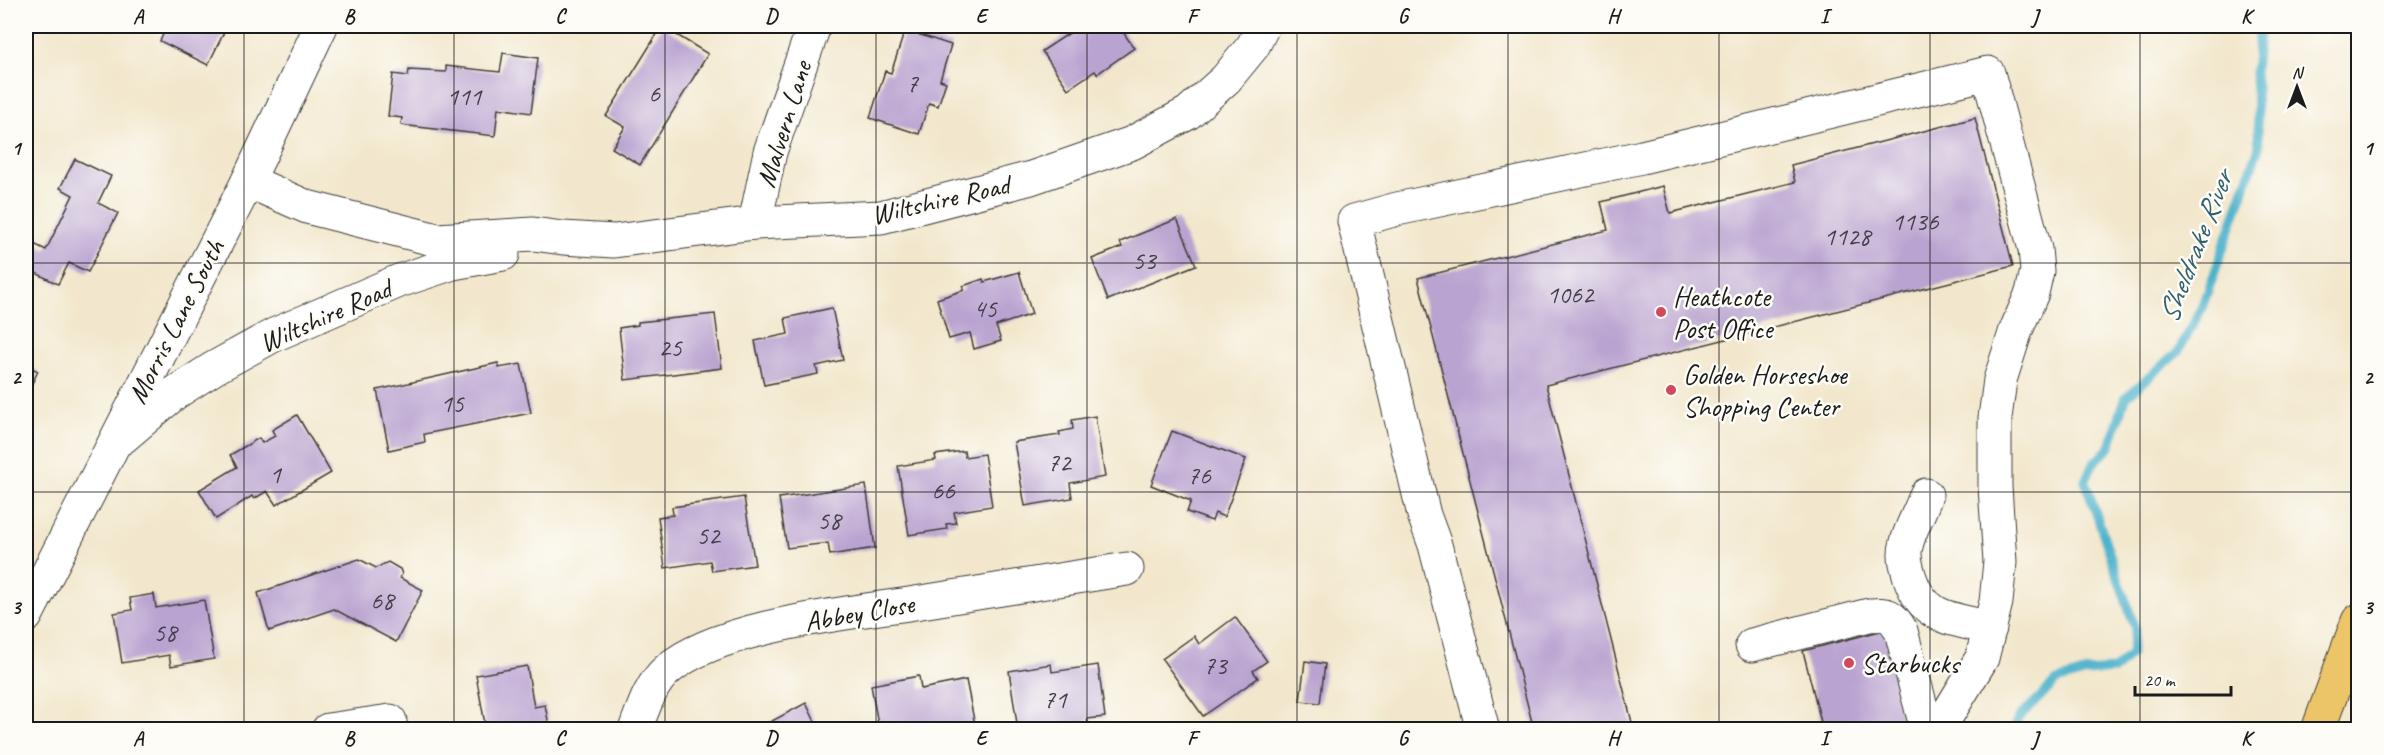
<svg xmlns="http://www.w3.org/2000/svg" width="2384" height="755" viewBox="0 0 2384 755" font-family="Caveat,sans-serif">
<rect width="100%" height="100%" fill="#fdfcf7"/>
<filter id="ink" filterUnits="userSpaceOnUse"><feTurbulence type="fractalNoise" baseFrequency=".0167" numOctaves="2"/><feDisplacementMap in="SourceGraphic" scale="12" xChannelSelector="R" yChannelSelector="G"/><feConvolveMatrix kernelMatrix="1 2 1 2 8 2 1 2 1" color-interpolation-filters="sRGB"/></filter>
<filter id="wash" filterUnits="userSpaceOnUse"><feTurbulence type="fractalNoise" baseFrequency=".008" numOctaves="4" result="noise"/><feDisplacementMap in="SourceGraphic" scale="24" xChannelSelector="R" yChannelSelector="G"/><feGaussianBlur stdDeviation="1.35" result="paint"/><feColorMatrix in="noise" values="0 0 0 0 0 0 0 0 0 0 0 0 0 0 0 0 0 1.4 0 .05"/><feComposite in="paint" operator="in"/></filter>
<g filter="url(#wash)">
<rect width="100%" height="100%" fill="#f2e7cc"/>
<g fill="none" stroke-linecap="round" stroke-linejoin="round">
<path stroke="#4db2cc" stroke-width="9" d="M2013,730l7,-14 37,-35 30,-9 27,-2 17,-16 4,-26 -50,-147 8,-17 17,-17 15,-49 53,-46 24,-44 57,-161 -4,-76 5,-45"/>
</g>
<g id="blocks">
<g fill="#b9a3d0">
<path d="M167,26h60l-19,39 -48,-24z"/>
<path d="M662,26l46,28 -68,111 -28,-17 13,-21 -19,-11z"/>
<path d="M1080,26h39l15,22 -37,26 -2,-3 -27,18 -26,-38z"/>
<path d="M905,30l46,15 -11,35 6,2 -8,24 -9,-3 -10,31 -49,-16 15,-47 6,2z"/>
<path d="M503,53l35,5 -7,55 -33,-5 -3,28 -94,-11 1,-7 -14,-2 5,-42 15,2 1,-6 37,2v-6l54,6z"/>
<path d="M1975,118l38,148 -467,119 88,345h-100l-116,-452 190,-48 -7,-28 62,-16 7,27 125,-31 -4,-17z"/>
<path d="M75,159l36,17 -13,27 20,10 -30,59 -19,-9 -11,21 -32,-16v-13l6,-12 14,7 27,-55 -13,-7z"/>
<path d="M1177,219l19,46 -88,35 -16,-41 30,-12 -2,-5z"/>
<path d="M1019,272l13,42 -36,12 5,15 -27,8 -4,-16 -21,6 -12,-40 27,-9 -1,-4 20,-7 1,3z"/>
<path d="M832,308l11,52 -27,6 2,8 -54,11 -9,-44 33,-7 -3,-16z"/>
<path d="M715,314l7,54 -97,12 -6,-52 19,-3v-3z"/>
<path d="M498,363l1,5 22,-4 10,49 -107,21 1,8 -36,8 -12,-60z"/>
<path d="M26,365l12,6 -12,25z"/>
<path d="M297,415l34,58 -55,32 -9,-14 -13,8 -2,-3 -36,23 -17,-29 38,-23 -7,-12 29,-17 3,5 13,-7 -3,-6z"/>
<path d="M1095,416l10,61 -35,6 2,15 -47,8 -11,-64 46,-7 -1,-3 14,-3 -1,-9z"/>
<path d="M1172,431l74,28 -22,58 -9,-4 -3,8 -25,-9 4,-11 -40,-16z"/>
<path d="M964,451l1,6 19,-3 8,52 -38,6 2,11 -10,1 1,5 -38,6 -11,-69 38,-6 -1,-5z"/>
<path d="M866,485l9,63 -45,7 -2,-12 -41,5 -8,-50z"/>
<path d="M744,497l11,68 -43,6 -2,-10 -45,7 -7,-51 15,-2 -1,-8z"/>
<path d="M359,559l17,9 12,-6 12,7 2,5 -2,4 23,12 -27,52 -62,-33 -65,22 -11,-38z"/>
<path d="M154,594l2,14 48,-8 10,59 -43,7 -2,-11 -47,8 -8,-50 18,-3 -2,-12z"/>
<path d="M1235,617l32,44 -14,10 5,7 -55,38 -41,-57 32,-23 5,8z"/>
<path d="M1888,629l26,101h-91l-20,-79z"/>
<path d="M1305,661l20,3 -5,39 -20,-2z"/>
<path d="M1051,664l1,8 46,-7 7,52 -18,2 2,8 -18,3h-53l-9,-59z"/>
<path d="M527,666l7,41 11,-2 5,25h-64l-10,-55z"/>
<path d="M919,676l2,13 45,-9 10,50h-97l-8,-45z"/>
<path d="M806,703l13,27h-73l9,-5 2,4z"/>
</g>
</g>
</g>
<g filter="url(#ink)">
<use href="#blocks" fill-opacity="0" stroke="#3c3a36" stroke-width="1.5"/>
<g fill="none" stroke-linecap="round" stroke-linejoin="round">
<defs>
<g id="minor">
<path d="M248,181l59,26 130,33 96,-6 30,4 51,3 141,-18 126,-6 150,-39 101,-35 56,-30 38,-34 27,-33 10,-20"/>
<path d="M755,223l15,-71 44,-126"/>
<path d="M122,438l53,-45 39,-25 60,-33 125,-54 54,-18 50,-9"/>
<path d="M1926,495c-6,18 -16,33 -20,51 -3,10 1,22 4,32 14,42 42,40 80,50"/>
<path d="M26,616l222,-435 73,-155"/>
<path d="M1752,645l117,-30c18,-1 23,-2 32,16l26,99"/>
<path d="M328,730l62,-9"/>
<path d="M635,730c8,-21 15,-45 32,-60 50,-44 182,-57 248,-67 71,-11 141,-23 212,-34"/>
<path d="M1483,730l-48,-185 -11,-30 -70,-294 43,-12 245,-52 346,-84 47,176 2,22 -5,22 -16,37 -16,50 -5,38v69l5,75 -4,40 -14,56 -44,72"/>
</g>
<path id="major" d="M2318,730l40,-109"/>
</defs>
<use href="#minor" stroke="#3c3a36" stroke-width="35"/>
<use href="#major" stroke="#3c3a36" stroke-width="35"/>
<use href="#minor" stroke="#fff" stroke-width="33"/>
<use href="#major" stroke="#ecc569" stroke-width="33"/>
</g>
</g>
<path fill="none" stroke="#1c1c1c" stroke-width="1.5" stroke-opacity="0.55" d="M244,26v704M454,26v704M665,26v704M876,26v704M1087,26v704M1297,26v704M1508,26v704M1719,26v704M1930,26v704M2140,26v704M26,263h2332M26,492h2332"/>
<g fill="#d1495b" stroke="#fdfcf7" stroke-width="2">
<circle cx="1661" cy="312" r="6"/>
<circle cx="1671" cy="390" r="6"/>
<circle cx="1849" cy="663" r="6"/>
</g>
<g text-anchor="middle" stroke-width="5" stroke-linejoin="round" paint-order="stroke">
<g font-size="26" fill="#433e49">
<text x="912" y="92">7</text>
<text x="654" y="102">6</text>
<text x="464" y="105">111</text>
<text x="1915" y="230">1136</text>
<text x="1847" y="245">1128</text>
<text x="1144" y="269">53</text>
<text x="1570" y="303">1062</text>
<text x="985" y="317">45</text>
<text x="670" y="356">25</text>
<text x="452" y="412">15</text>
<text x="1059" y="471">72</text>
<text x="275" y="483">1</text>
<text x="1199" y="484">76</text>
<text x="943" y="499">66</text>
<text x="829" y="529">58</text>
<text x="708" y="544">52</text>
<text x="382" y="609">68</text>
<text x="165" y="641">58</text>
<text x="1215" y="674">73</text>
<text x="1055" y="708">71</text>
</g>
<g font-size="28" fill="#1c1c1c" stroke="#fdfcf7">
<text transform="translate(783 124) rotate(-73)" y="10">Malvern Lane</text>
<text transform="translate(940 199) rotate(-13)" y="10">Wiltshire Road</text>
<text transform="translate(325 315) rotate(-24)" y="10">Wiltshire Road</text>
<text transform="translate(175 321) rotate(-63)" y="10">Morris Lane South</text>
<text transform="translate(859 612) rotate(-10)" y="10">Abbey Close</text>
</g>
<g font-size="28" fill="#1c1c1c" stroke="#fdfcf7" text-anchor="start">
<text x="1673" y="306">Heathcote<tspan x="1673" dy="32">Post Office</tspan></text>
<text x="1683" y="384">Golden Horseshoe<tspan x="1683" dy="32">Shopping Center</tspan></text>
<text x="1861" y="673">Starbucks</text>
</g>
<g font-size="30" font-style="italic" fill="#32606b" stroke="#fdfcf7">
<text transform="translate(2195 247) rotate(-69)" y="10">Sheldrake River</text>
</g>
</g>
<rect width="2384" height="755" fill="none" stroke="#fdfcf7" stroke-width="66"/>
<g transform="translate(2297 87)" stroke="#fdfcf7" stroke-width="4.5" paint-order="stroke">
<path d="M0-4.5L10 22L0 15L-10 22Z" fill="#1c1c1c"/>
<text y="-9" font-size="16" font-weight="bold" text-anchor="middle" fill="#1c1c1c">N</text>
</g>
<path d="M2135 686v9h96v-9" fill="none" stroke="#1c1c1c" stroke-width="3"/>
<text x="2144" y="686" font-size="18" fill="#1c1c1c" stroke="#fdfcf7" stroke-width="4.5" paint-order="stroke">20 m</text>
<rect x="33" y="33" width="2318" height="689" fill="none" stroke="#1c1c1c" stroke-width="2"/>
<g font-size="20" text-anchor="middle" font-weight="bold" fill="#1c1c1c">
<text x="138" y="23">A</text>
<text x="349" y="23">B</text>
<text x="560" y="23">C</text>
<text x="771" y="23">D</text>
<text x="981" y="23">E</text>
<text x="1192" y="23">F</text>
<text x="1403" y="23">G</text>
<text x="1613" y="23">H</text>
<text x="1824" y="23">I</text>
<text x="2035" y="23">J</text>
<text x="2246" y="23">K</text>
<text x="16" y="155">1</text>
<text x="2368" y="155">1</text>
<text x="16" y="384">2</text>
<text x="2368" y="384">2</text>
<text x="16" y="614">3</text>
<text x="2368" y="614">3</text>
<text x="138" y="745">A</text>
<text x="349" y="745">B</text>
<text x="560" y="745">C</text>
<text x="771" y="745">D</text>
<text x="981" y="745">E</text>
<text x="1192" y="745">F</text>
<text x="1403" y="745">G</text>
<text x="1613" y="745">H</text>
<text x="1824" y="745">I</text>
<text x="2035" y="745">J</text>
<text x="2246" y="745">K</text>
</g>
</svg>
